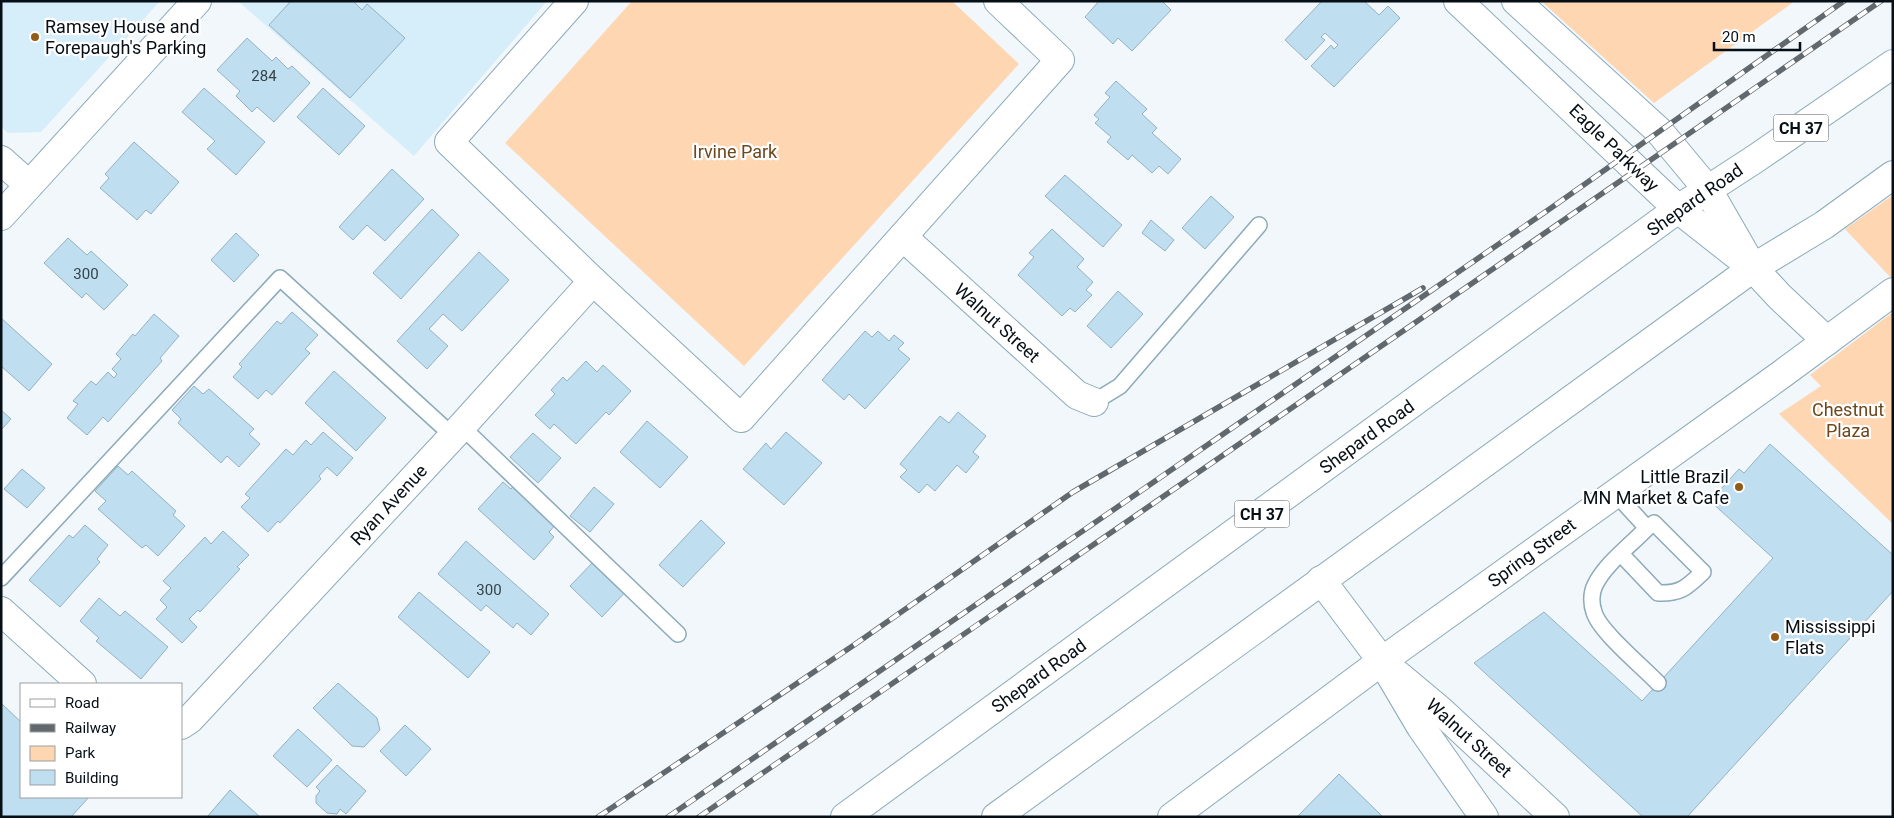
<svg xmlns="http://www.w3.org/2000/svg" width="1894" height="818" viewBox="0 0 1894 818" font-family="Roboto,sans-serif">
<rect width="100%" height="100%" fill="#f1f7fb"/>
<g fill="#d6edfa">
<path d="M1,1h159l-119,131 -33,1 -7,-6z"/>
<path d="M238,1h309l-133,155z"/>
</g>
<g fill="#fed6b1">
<path d="M632,1h320l67,63 -275,302 -239,-223z"/>
<path d="M1541,1h254l-141,102z"/>
<path d="M1893,195v85l-48,-51z"/>
<path d="M1893,312v212l-114,-110 42,-28 -11,-11z"/>
</g>
<g fill="#bfdeef" stroke="#94b2c2">
<path d="M291,1h62l9,9 5,-6 38,34 -55,60 -81,-73z"/>
<path d="M1099,1h63l9,9 -39,41 -14,-13 -5,6 -28,-27z"/>
<path d="M1322,1h42l15,14 9,-9 12,12 -66,69 -23,-21 20,-21 3,4 4,-4 -13,-12 -4,4 4,3 -19,20 -21,-20z"/>
<path d="M247,38l25,23 4,-4 12,12 4,-3 18,17 -36,39 -17,-15 -5,5 -16,-16 4,-5 -23,-21z"/>
<path d="M1116,81l31,28 -5,5 15,14 -5,5 29,26 -13,15 -9,-8 -7,7 -20,-18 -4,5 -21,-18 4,-5 -16,-14 4,-4 -5,-4 16,-18 -5,-4z"/>
<path d="M204,88l61,54 -29,33 -29,-26 8,-8 -33,-29z"/>
<path d="M323,88l42,38 -26,29 -42,-38z"/>
<path d="M134,142l45,40 -28,32 -5,-4 -9,10 -37,-32 9,-10 -4,-4z"/>
<path d="M392,169l32,30 -39,42 -18,-16 -14,15 -14,-13z"/>
<path d="M1065,175l57,50 -19,22 -58,-51z"/>
<path d="M1211,196l23,21 -29,32 -23,-21z"/>
<path d="M432,209l27,26 -58,64 -28,-26z"/>
<path d="M1151,220l23,20 -9,11 -23,-18z"/>
<path d="M1052,229l32,30 -7,8 16,15 -7,8 6,5 -17,17 -5,-4 -8,8 -44,-41 16,-18 -5,-4z"/>
<path d="M236,233l23,22 -25,27 -23,-22z"/>
<path d="M68,238l19,17 4,-4 37,34 -24,25 -18,-17 -4,5 -38,-35z"/>
<path d="M479,252l30,28 -47,51 -19,-17 -14,15 19,17 -21,23 -30,-28z"/>
<path d="M1118,291l25,23 -32,34 -24,-22z"/>
<path d="M292,312l26,23 -13,14 5,4 -38,42 -6,-5 -8,9 -25,-22 9,-10 -3,-3 38,-43 4,3z"/>
<path d="M154,314l25,22 -19,22 2,3 -54,61 -5,-5 -16,18 -20,-17 11,-14 -5,-3 18,-20 5,4 12,-13 6,6 3,-4 -5,-5 9,-10 -5,-5 17,-20 2,2z"/>
<path d="M1,318l51,46 -23,27 -28,-25z"/>
<path d="M865,331l7,6 6,-6 11,10 5,-6 10,8 -6,6 12,10 -45,50 -16,-15 -5,6 -22,-20z"/>
<path d="M586,361l11,11 6,-7 28,26 -22,24 -3,-3 -30,32 -22,-20 -4,5 -15,-14 20,-21 -4,-4 12,-13 4,4z"/>
<path d="M334,371l52,47 -30,33 -51,-48z"/>
<path d="M194,386l9,8 6,-5 45,40 -5,5 11,10 -21,23 -12,-11 -6,7 -43,-40 3,-4 -9,-9z"/>
<path d="M1,410l10,9 -10,11z"/>
<path d="M958,412l28,24 -13,16 6,5 -13,16 -9,-8 -22,26 -8,-7 -8,9 -19,-16 7,-7 -7,-6 40,-48 9,7z"/>
<path d="M647,421l41,36 -28,31 -40,-36z"/>
<path d="M323,432l30,26 -16,18 -10,-9 -8,9 2,3 -41,44 -2,-2 -10,11 -27,-25 9,-9 -5,-4 41,-45 7,6 13,-15 5,5z"/>
<path d="M786,432l36,31 -38,42 -41,-36 23,-26 5,6z"/>
<path d="M533,433l28,25 -23,25 -28,-26z"/>
<path d="M1770,444l123,111v36l-206,226h-44l-169,-154 70,-51 98,89 131,-143 -63,-57 29,-32 5,4z"/>
<path d="M118,466l10,9 4,-4 44,40 -3,4 12,11 -27,30 -12,-11 -4,3 -44,-39 8,-8 -11,-10z"/>
<path d="M22,469l23,19 -18,20 -23,-19z"/>
<path d="M503,482l8,7 3,-4 42,39 -7,8 5,5 -20,23 -56,-51z"/>
<path d="M594,487l20,17 -24,28 -20,-16z"/>
<path d="M701,520l24,23 -42,44 -24,-22z"/>
<path d="M85,525l23,20 -11,14 3,3 -40,45 -31,-27 40,-45 4,3z"/>
<path d="M223,531l26,24 -12,12 3,2 -40,43 -2,-2 -9,9 8,8 -15,16 -26,-24 11,-12 -7,-7 11,-12 -8,-7 42,-44 6,7z"/>
<path d="M466,541l83,73 -18,21 -14,-12 -4,5 -27,-23 -5,6 -43,-37z"/>
<path d="M596,559l32,30 -26,28 -32,-31z"/>
<path d="M419,592l71,60 -22,26 -70,-61z"/>
<path d="M99,598l21,18 5,-5 43,36 -27,32 -45,-38 3,-3 -19,-17z"/>
<path d="M338,683l39,35 3,12 -16,17 -12,-1 -39,-38z"/>
<path d="M1,703l20,19v75h68l-18,20h-70z"/>
<path d="M405,725l26,24 -25,27 -26,-25z"/>
<path d="M298,729l34,31 -25,27 -34,-31z"/>
<path d="M337,765l29,26 -20,23 -6,-5 -3,5 -10,-1 -11,-10v-7l4,-5 -4,-4z"/>
<path d="M1339,774l44,43h-86z"/>
<path d="M230,790l30,27h-53z"/>
</g>
<g fill="none" stroke-linecap="round" stroke-linejoin="round">
<defs>
<g id="lane">
<path d="M1094,402l26,-16 139,-161"/>
<path d="M461,426l217,208"/>
<path d="M1615,493l32,35c-17,18 -41,35 -52,57 -4,8 -4,19 -1,27 5,19 49,55 64,71"/>
<path d="M1621,554l37,39c23,1 29,-6 45,-21l-49,-49 -7,5"/>
<path d="M1,578l279,-300 173,158"/>
</g>
<g id="street">
<path d="M574,1l-125,141 144,139 148,137 319,-358 -62,-59"/>
<path d="M1,160l28,25"/>
<path d="M1,216l196,-215"/>
<path d="M903,237l174,158 17,7"/>
<path d="M1753,268l27,29 47,44"/>
<path d="M1321,580l61,81 39,66 63,90"/>
<path d="M1,611l81,73"/>
<path d="M1398,675l43,36 114,106"/>
<path d="M181,725l9,-6 263,-283 140,-155"/>
<path d="M1172,817l210,-156 400,-287 111,-82"/>
</g>
<g id="secondary">
<path d="M1458,1l220,208 75,59"/>
<path d="M1516,1l143,130 49,59 38,66"/>
</g>
<g id="highway">
<path d="M845,817l833,-608 77,-50 138,-95"/>
<path d="M996,817l757,-549 71,-43 69,-50"/>
</g>
</defs>
<use href="#lane" stroke="#8caaba" stroke-width="18"/>
<use href="#street" stroke="#8caaba" stroke-width="30"/>
<use href="#secondary" stroke="#8caaba" stroke-width="30"/>
<use href="#highway" stroke="#8caaba" stroke-width="30"/>
<use href="#lane" stroke="#fff" stroke-width="15"/>
<use href="#street" stroke="#fff" stroke-width="28"/>
<use href="#secondary" stroke="#fff" stroke-width="28"/>
<use href="#highway" stroke="#fff" stroke-width="28"/>
<defs>
<g id="rail">
<path d="M598,817l256,-172 219,-153 350,-204"/>
<path d="M668,817l883,-609 293,-207"/>
<path d="M699,817l1182,-816"/>
</g>
</defs>
<use href="#rail" stroke="#61696f" stroke-width="5.5"/>
<use href="#rail" stroke="#fff" stroke-width="4" stroke-dasharray="11" stroke-linecap="butt"/>
</g>
<g fill="#935a15" stroke="#fff" stroke-width="2">
<circle cx="35" cy="37" r="5"/>
<circle cx="1739" cy="487" r="5"/>
<circle cx="1775" cy="637" r="5"/>
</g>
<g text-anchor="middle" stroke-width="4.5" stroke-linejoin="round" paint-order="stroke">
<g font-size="15" fill="#34434c">
<text x="264" y="81">284</text>
<text x="86" y="279">300</text>
<text x="489" y="595">300</text>
</g>
<g fill="#fff" stroke="#50575b" stroke-width="1">
<rect x="1773.5" y="114.5" width="55" height="27" rx="4"/>
<rect x="1234.5" y="500.5" width="55" height="27" rx="4"/>
</g>
<g font-size="16" font-weight="bold" fill="#050f15">
<text x="1801" y="134">CH 37</text>
<text x="1262" y="520">CH 37</text>
</g>
<g font-size="18" fill="#050f15" stroke="#fff" text-anchor="start">
<text x="45" y="33">Ramsey House and<tspan x="45" dy="21">Forepaugh's Parking</tspan></text>
<text x="1729" y="483" text-anchor="end">Little Brazil<tspan x="1729" dy="21">MN Market &amp; Cafe</tspan></text>
<text x="1785" y="633">Mississippi<tspan x="1785" dy="21">Flats</tspan></text>
</g>
<g font-size="18" fill="#050f15" stroke="#fff">
<text transform="translate(1614 148) rotate(44)" y="6">Eagle Parkway</text>
<text transform="translate(1695 200) rotate(-35)" y="6">Shepard Road</text>
<text transform="translate(997 323) rotate(42)" y="6">Walnut Street</text>
<text transform="translate(1367 437) rotate(-36)" y="6">Shepard Road</text>
<text transform="translate(389 505) rotate(-47)" y="6">Ryan Avenue</text>
<text transform="translate(1532 553) rotate(-36)" y="6">Spring Street</text>
<text transform="translate(1039 676) rotate(-36)" y="6">Shepard Road</text>
<text transform="translate(1469 738) rotate(42)" y="6">Walnut Street</text>
</g>
<g font-size="18" fill="#6e471c" stroke="#fff">
<text x="735" y="158">Irvine Park</text>
<text x="1848" y="416">Chestnut<tspan x="1848" dy="21">Plaza</tspan></text>
</g>
</g>
<rect width="1894" height="818" fill="none" stroke="#050f15" stroke-width="5"/>
<rect x="20" y="683" width="162" height="115" fill="#ffffff" stroke="#9b9fa1"/>
<rect x="30" y="699" width="25" height="8" fill="#ffffff" stroke="#9b9fa1"/>
<text x="65" y="708" font-size="15" fill="#050f15">Road</text>
<rect x="30" y="724" width="25" height="8" fill="#61696f" stroke="#9b9fa1"/>
<text x="65" y="733" font-size="15" fill="#050f15">Railway</text>
<rect x="30" y="746" width="25" height="15" fill="#fed6b1" stroke="#9b9fa1"/>
<text x="65" y="758" font-size="15" fill="#050f15">Park</text>
<rect x="30" y="770" width="25" height="15" fill="#bfdeef" stroke="#9b9fa1"/>
<text x="65" y="783" font-size="15" fill="#050f15">Building</text>
<path d="M1714 42v8h86v-8" fill="none" stroke="#050f15" stroke-width="2.5"/>
<text x="1722" y="42" font-size="15" fill="#050f15" stroke="#ffffff" stroke-width="4" paint-order="stroke">20 m</text>
</svg>
